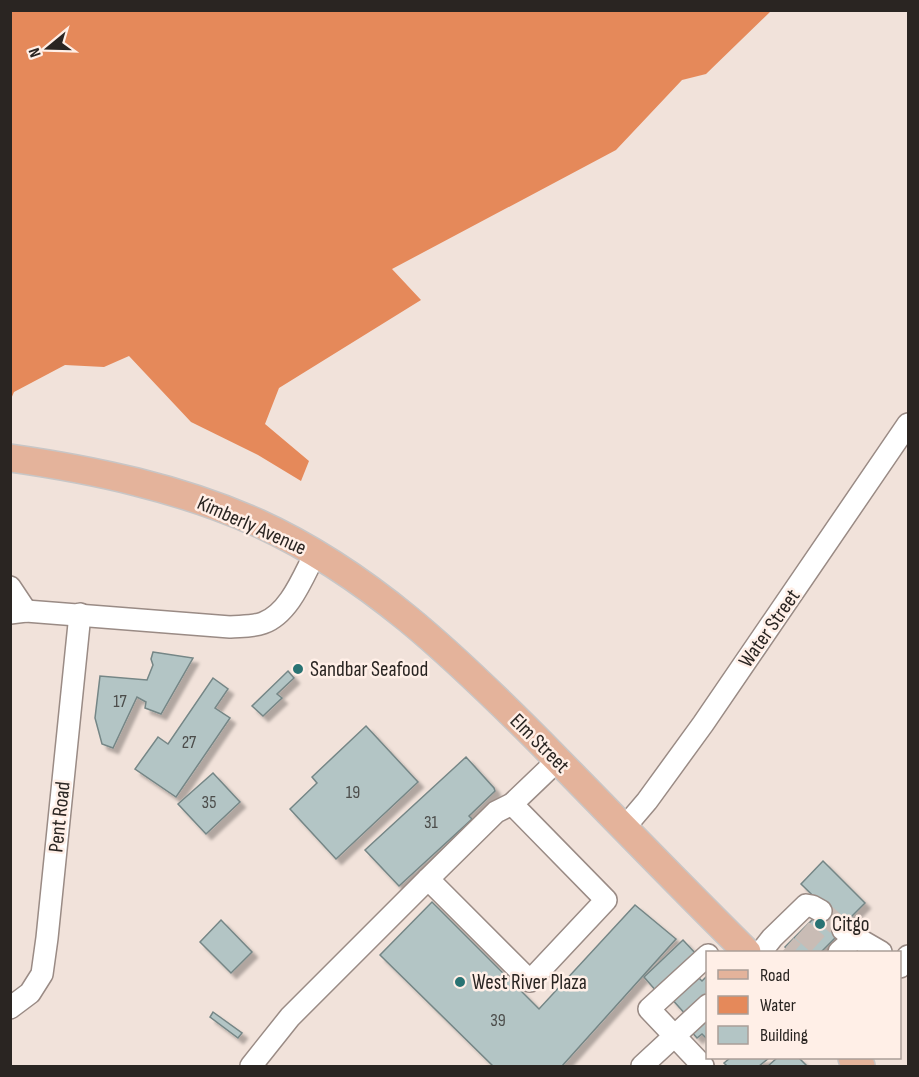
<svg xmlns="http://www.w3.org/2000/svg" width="919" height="1077" viewBox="0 0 919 1077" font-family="'Sofia Sans Condensed',sans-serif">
<defs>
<filter id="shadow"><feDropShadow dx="5.5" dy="5.5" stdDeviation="1.5" flood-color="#0004"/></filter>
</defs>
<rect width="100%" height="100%" fill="#f1e2da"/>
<path fill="#e5895a" d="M11,10h760v1l-65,63 -24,6 -66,70 -224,119 29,31 -142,88 -14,36 44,37 -8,20 -43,-26 -67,-33 -62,-66 -25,11 -39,-2 -51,27 -3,7z"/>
<g fill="#b3c5c5" stroke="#758686" stroke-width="1.5" filter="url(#shadow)">
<path d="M153,652l40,6 -32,56 -16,-6 1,-6 -9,-5 -24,51 -11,-4 -7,-26 5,-42 47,4 6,-15 -2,-6z"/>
<path d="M288,671l6,7 -17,16 5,4 -19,18 -11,-10z"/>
<path d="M213,678l15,11 -13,19 15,10 -54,79 -41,-28 23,-32 10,7z"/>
<path d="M366,726l52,56 -82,77 -46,-50 27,-26 -5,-6z"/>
<path d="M466,757l28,31 1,3 -26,25 3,3 -73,67 -34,-36z"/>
<path d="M213,773l27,29 -34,32 -28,-30z"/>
<path d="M823,861l42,42 -22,22 -42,-41z"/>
<path d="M432,902l107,107 96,-104 41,34 -114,127h-69l-113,-111z"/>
<path d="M827,905l21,20 -27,27h-31l-5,-5z"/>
<path d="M221,920l31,32 -21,21 -31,-31z"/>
<path d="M683,940l14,15 -40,37 -13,-15z"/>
<path d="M707,976l1,22 -21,18 -17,-19 17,-15 3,4 9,-8 3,3z"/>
<path d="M213,1012l29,21 -4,5 -28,-21z"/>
<path d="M708,1012v28l-6,-6 -5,4 -8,-9z"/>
<path d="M730,1058h39l-10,8h-32l-3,-3z"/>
<path d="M777,1058h22l8,8h-39z"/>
</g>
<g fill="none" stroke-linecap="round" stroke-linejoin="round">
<g stroke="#c9bcb5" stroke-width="21" stroke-dasharray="21 10" stroke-linecap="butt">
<path d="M821,911l22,19"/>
<path d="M802,930l22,20"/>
<path d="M787,946l7,6"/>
</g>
<defs>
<g id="minor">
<path d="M10,587l16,24"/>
<path d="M10,613l16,-2 204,16c11,-1 22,0 33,-4 26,-9 40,-46 52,-69"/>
<path d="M624,828l23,-27 56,-77 205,-300"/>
<path d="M428,879l102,102 76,-81 -94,-96"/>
<path d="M843,930l38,22"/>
<path d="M761,952l11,-14 34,-33 6,1 9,5"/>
<path d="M839,952l16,-14"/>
<path d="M900,967l8,-11"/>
<path d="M10,1008l20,-15 12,-19 5,-36 33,-324"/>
<path d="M251,1066l39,-49 138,-138 68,-67 16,-8 46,-44"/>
<path d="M642,1066l66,-61"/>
<path d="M703,1066l-54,-57 59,-54"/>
</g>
<g id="major">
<path d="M10,458c85,12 169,30 248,65 110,50 196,133 280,217 70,71 139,143 209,212"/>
<path d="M852,1058l9,8"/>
</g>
</defs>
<use href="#minor" stroke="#9a8b85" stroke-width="24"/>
<use href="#major" stroke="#c8c6c6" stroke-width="30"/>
<use href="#minor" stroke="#fff" stroke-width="21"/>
<use href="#major" stroke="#e4b39b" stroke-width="27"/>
</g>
<g fill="#297373" stroke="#ffefe7" stroke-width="2">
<circle cx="298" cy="669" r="6"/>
<circle cx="820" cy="924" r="6"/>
<circle cx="460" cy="982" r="6"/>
</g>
<g text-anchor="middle" stroke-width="5" stroke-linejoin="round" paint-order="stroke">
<g font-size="18" fill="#4c4d4b">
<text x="120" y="707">17</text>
<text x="189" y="748">27</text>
<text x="353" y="798">19</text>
<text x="209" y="808">35</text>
<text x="431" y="828">31</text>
<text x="498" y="1026">39</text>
</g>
<g font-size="21" fill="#2a2522" stroke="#ffefe7">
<text transform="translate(252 525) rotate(24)" y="7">Kimberly Avenue</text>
<text transform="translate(769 628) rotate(-55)" y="7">Water Street</text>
<text transform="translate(540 743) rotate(45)" y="7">Elm Street</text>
<text transform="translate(59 817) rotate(-84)" y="7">Pent Road</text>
</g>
<g font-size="21" fill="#2a2522" stroke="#ffefe7" text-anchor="start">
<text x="310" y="676">Sandbar Seafood</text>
<text x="832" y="931">Citgo</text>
<text x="472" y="989">West River Plaza</text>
</g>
</g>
<rect width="919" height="1077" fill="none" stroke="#2a2522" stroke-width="24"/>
<rect x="706" y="951" width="195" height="108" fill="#ffefe7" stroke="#aa9e98" stroke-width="1.5"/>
<rect x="718" y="970" width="30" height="9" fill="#e4b39b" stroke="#aa9e98" stroke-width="1.5"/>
<text x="760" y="981" font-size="18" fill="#2a2522">Road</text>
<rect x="718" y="996" width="30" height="18" fill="#e5895a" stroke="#aa9e98" stroke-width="1.5"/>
<text x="760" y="1011" font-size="18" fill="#2a2522">Water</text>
<rect x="718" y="1026" width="30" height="18" fill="#b3c5c5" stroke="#aa9e98" stroke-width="1.5"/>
<text x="760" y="1041" font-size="18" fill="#2a2522">Building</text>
<g transform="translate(48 48) rotate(251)" stroke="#ffefe7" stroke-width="4.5" paint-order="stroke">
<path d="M0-4.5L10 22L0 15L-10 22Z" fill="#2a2522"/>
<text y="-9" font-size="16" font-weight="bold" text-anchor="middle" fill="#2a2522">N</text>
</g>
</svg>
